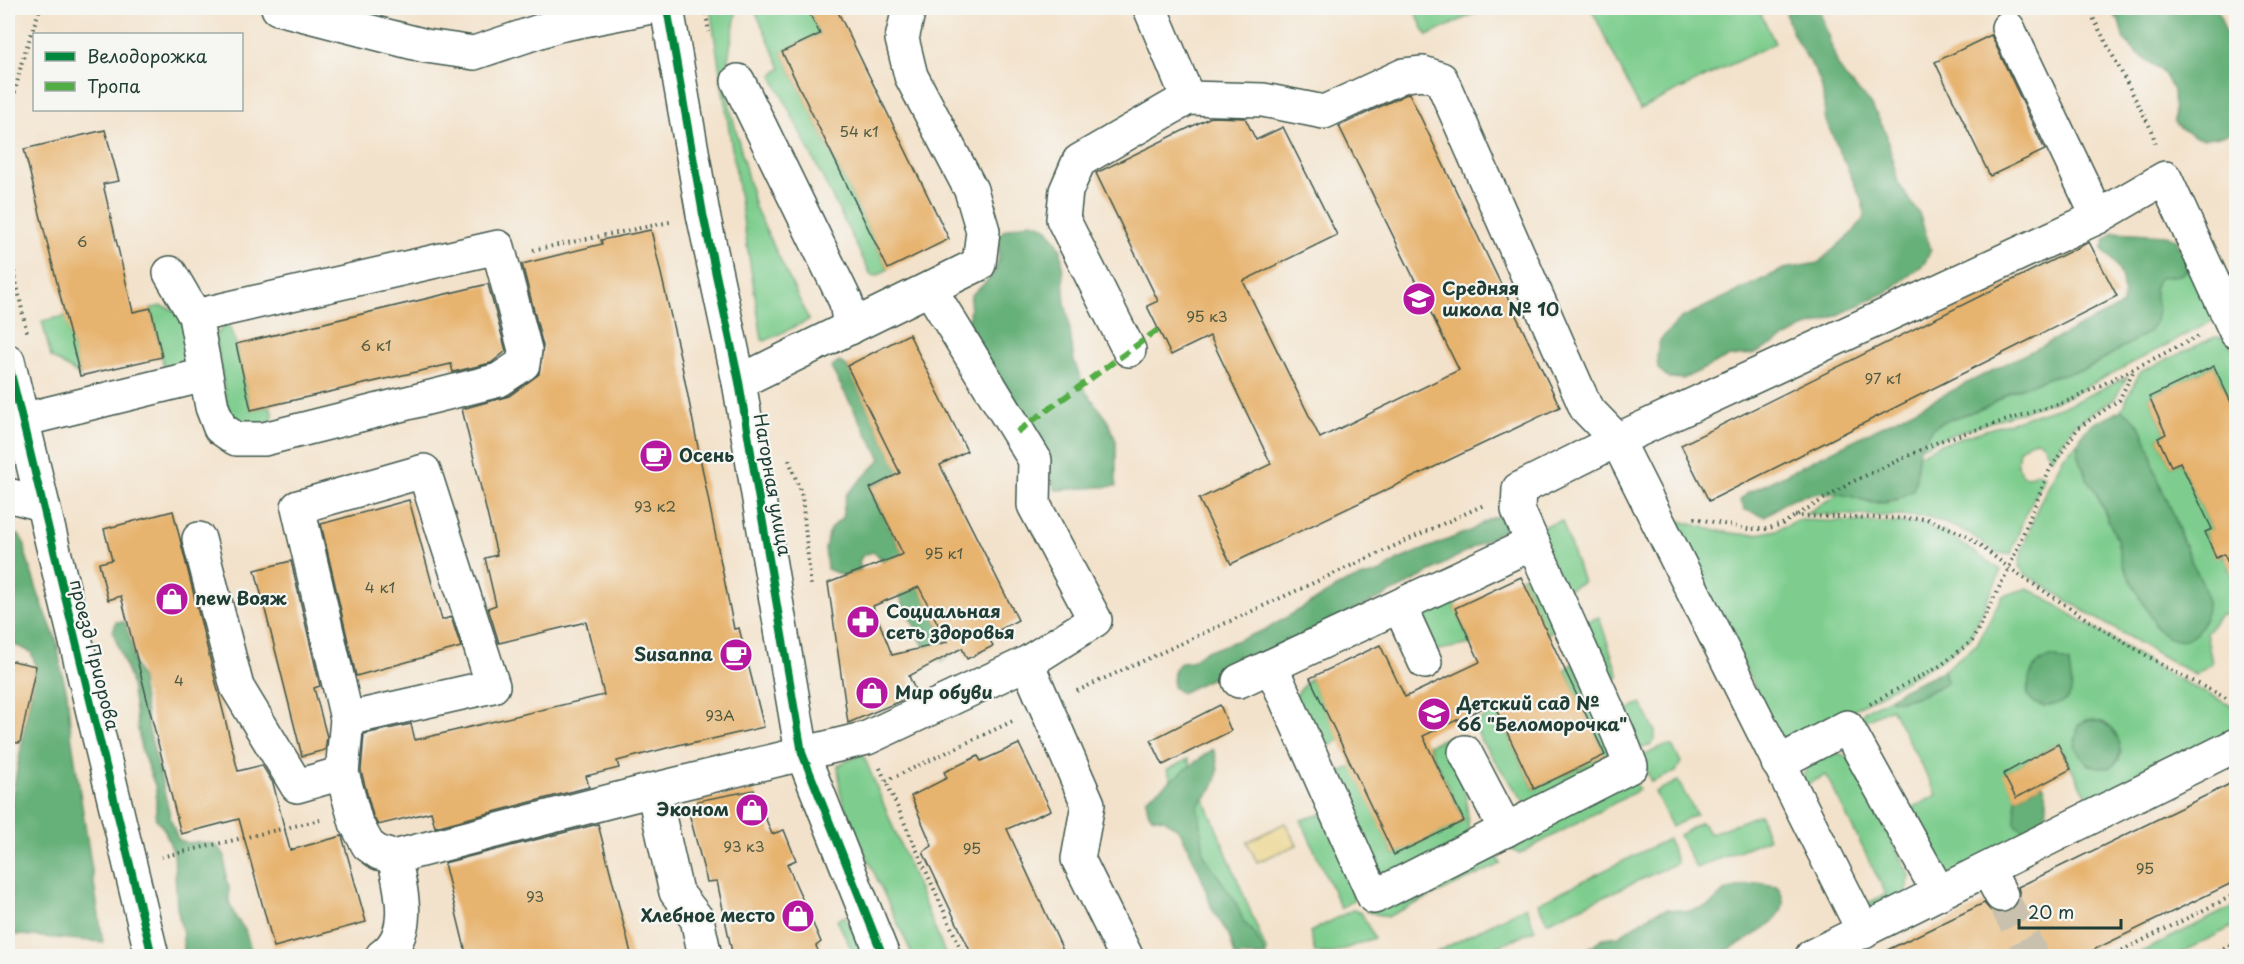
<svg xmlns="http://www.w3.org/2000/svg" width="2244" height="964" viewBox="0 0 2244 964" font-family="'Playpen Sans',sans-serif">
<rect width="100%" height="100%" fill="#f6f6f2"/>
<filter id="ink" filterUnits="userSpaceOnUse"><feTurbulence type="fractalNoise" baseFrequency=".0167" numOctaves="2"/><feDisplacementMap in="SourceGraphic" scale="12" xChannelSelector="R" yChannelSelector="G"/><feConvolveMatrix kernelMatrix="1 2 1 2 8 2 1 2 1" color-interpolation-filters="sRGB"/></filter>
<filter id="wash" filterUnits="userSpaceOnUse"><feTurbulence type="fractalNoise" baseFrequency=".008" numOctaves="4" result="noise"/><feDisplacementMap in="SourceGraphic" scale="24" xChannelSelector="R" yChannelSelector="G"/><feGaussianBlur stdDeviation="1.35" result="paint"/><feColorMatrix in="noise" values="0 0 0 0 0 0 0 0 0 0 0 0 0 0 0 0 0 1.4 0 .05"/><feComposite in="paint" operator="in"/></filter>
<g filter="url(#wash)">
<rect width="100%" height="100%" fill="#f3e2cb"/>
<g fill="#7ecd8e" stroke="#4e8561" stroke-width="1.5" fill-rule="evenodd">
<path d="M710,8h23l3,6 -12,68 31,125 54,113 -44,21 -3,-1z"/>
<path d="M754,8h53l13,26 -38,18 106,217 -11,7 -6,-1 -99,-199 9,-8z"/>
<path d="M1413,8h73l-59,28z"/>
<path d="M1591,8h167l17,35 -135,66z"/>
<path d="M2189,268l33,48 -153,80 -130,43 -20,9 12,-19 9,-6 49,-17 21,-14 40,-15 36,-8 63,-37 7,-33 -2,-11 5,-11h11z"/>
<path d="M162,306l18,6 11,46 -25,19 -15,-69z"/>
<path d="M66,316l14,60 -29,-19 -9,-36z"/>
<path d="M228,322l8,22 15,66 19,-4 3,9 -2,14 -30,-4 -13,-13 -13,-76z"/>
<path d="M2215,337l10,1 11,14v61l-22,-47 -65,31 17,37 -8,4 13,28 9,-4 32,67 -7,4 11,24 7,-2 13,31v26l-17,4 -13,17 6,30 -17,12 -101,-58 -69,-43 -6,-8 3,-16 17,-46 25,-48 14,-13 3,19 36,77 5,25 35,64 48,-39c-13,-23 -22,-47 -31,-73 -5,-13 -12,-25 -17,-38 -10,-30 -8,-48 -36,-68l19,-38z"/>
<path d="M2127,377l-12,21 -41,27 -23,34 -8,-15 -6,-4 -8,2 -10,8 -2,14 5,12 6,1 9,-5 8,4 -20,39 -14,39h-13l-29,-21 -40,-16 -124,-3 33,-20 11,1 22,8h11l11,-1 20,-12 3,-11 1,-24 24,-11 131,-41z"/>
<path d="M1671,519c45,10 83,28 126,1l130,4 7,7h9l58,39 -31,68 -32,24 -82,46 -8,9 -66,25z"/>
<path d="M1562,521l21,61 -18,9 -29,-63z"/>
<path d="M1532,571l26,56 -10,7 -27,-57z"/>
<path d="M1459,584l-4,24 17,36 -39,7 -11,-26 1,-20z"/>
<path d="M2028,588l142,87 66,33v31l-142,70 -36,-65 -54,30 12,24 -1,10 12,26 -89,46 -36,-67 35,-18 -46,-87 -35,17 8,-14 27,-14 1,3c19,2 38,-9 55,-18l-3,-12 33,-26 25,-48zM2069,663c0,11 7,33 -6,39 -5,2 -13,2 -19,5l-13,-7 -4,-9 4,-18zM2087,720l16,2 7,5 11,24 -2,9 -9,8 -22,-3 -13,-24 5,-18z"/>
<path d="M1599,617l20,60 -12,5 -27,-58z"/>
<path d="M1573,663l38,75 -3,25 -79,46 -48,-68 -7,-18 23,-12 37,78 71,-34 -40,-85z"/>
<path d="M1310,678l30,62 -22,12 -25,-53z"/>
<path d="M1641,703l14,28v8l-5,6 -12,5 -17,-37z"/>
<path d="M1448,737c14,22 22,76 20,102l-78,37 -17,-6 -41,-94 21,-10 41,89 70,-34 -36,-76z"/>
<path d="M1663,746h9l9,16 -5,10 -25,10 -10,-25z"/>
<path d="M1833,751l15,6 62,119 -6,21 -24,14 -19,-4 25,-13 -60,-119 -25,12c2,-23 13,-25 32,-36z"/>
<path d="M863,754l83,202h-33l-66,-141 -7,-23 -2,-27z"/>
<path d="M1188,759l79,193 -12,4h-7l-81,-186z"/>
<path d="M1633,779l6,11 -120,64 -18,-11z"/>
<path d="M1678,781l18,33 -24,13 -17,-35z"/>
<path d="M1322,814l31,69 1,16 -13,10 -40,-89z"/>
<path d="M1760,814l8,25 -72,29 -17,-33 22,-13 9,12z"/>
<path d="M1668,839l9,24 -130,59 -9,-19z"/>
<path d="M1492,847l9,17 -114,53 -21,-6z"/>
<path d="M2236,905v20l-62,31h-41z"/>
<path d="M1526,906l9,24 -59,26h-47z"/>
<path d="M1354,909l8,5 12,24 -40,15h-19l-5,-21z"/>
<path d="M845,916l21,40h-11l-18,-36z"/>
</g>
<g fill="#66b079" stroke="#427656" stroke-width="1.5">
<path d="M1786,8h33l19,58 9,13 24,25 15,29 12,50 21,30 12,37 -7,14 -37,28 -64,30 -20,6 -46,25 -31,5 -43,21 -14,-1 -11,-9 -1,-15 3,-14 21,-22 103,-49 34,-6 36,-32 10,-13 -1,-15 -37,-82c-3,-14 -1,-29 -7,-42 -10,-22 -33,-47 -33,-71z"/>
<path d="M2109,8h108l8,22 11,23v78c-27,8 -40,13 -62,-9l-1,-31 -8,-16 -7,-7 -20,-14 -14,-14 -5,-19z"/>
<path d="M1030,222l10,2 9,6 12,19 4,55 3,12 6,45 12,31 21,27 9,22v45l-60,4 -88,-162 3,-33c23,-19 31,-25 27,-57l6,-8z"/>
<path d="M2114,232l52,3 10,4 13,29 -9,7 -21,3 -5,10 4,22 -2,11 -7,11 -63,37 -36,8 -40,15 -21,14 -49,17 -9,6 -12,19 -3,31 -3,11c-40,28 -59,-3 -99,4 -8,1 -19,3 -27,7 -8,5 -14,11 -23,15l-19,-6 -5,-10 8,-7 375,-188c2,-24 -2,-39 -21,-56l4,-10z"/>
<path d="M839,362l8,4 53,107 -30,15 82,165 -10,9c-18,-10 -20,-20 -28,-37 -3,-5 -7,-10 -9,-16 -9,-20 -13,-45 -32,-57l-10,3 -4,7 2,8 -17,6 -17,-7 -2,-21 5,-19 12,-11 4,-23 35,-36 -50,-91z"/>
<path d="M2121,410c5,3 11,6 15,11 13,15 15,37 21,55 4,13 11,25 16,38 5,13 8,26 14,39 7,14 18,30 20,46 3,29 -25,58 -50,29l-35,-64 -5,-25 -20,-45 -11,-17 -8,-24v-10l5,-10 7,-8z"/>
<path d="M1503,515l12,9 -112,63 -222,106 -8,-6 1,-18 8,-7 9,-1 16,-11 10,-2 50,-19 79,-47 35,-10 17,-12 74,-30 17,-11z"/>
<path d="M8,531l12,5 5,9 1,10 13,41 18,46 5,32 5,19 4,41 32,208 -95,-8v-115l28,-153 -5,-14 -23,-10z"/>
<path d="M116,622h9l7,24 2,17 7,16 6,43 25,101 6,16 9,4 12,-1 15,2 7,6 4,6 1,24 3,7v15l7,16 9,12 8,26h-70v-22l-6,-26 -3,-54 -10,-25 -8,-10v-31l-15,-39 -11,-70 -17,-47z"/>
<path d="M2054,657l15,6c0,12 9,32 -6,39 -5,2 -13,2 -19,5l-9,-4 -7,-7 1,-19 11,-16z"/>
<path d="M1944,670l3,12c-16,10 -36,20 -56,18v-3l12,-8z"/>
<path d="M2086,720c7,0 14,0 19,4 17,9 20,33 5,44 -21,-1 -24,-4 -35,-21l3,-22z"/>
<path d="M1213,749c7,16 7,31 -5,45 -5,5 -9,8 -11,15l3,7 4,39 31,46 9,21 11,12 11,22h-31l-6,-21 -17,-26 -12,-36 -20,-42 -16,-12 -12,-2 -4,-6 -2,-12z"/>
<path d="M2043,784c7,15 4,30 -2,46l-14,4 -12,-11 1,-25z"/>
<path d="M1757,883l20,3c26,34 -38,54 -58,70h-137l4,-6 17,-12 16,-2 37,-24 11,-3 22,2 11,-3 10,-3 15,-14z"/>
</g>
<path fill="#eeda9e" stroke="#868c69" stroke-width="1.5" d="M1285,823l12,22 -40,17 -10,-20z"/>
<g id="blocks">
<g fill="#e7b470" fill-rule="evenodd">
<path d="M807,8h29l113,231 -61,30 -106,-217 38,-18z"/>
<path d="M1991,35l54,115 -55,26 -55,-114z"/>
<path d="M1409,93l151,314 -329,157 -32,-65 72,-35 -61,-128 -39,19 -24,-49 11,-5 -62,-128 115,-56 34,1 11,22 27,-13 54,108 -94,46 77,157 139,-68 -120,-244z"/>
<path d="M105,130l14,51 -16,3 30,128 18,-4 11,49 -82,19 -56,-227z"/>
<path d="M651,230l29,126 54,273 5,-1 25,99 -78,18v-2l-69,18 2,7 -33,8 3,11 -154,40 -4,-15 -53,13 -5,-9 -12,-45 3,-37 47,-10 4,16 189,-45 -18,-73 -87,21 -11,-35 8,-3 -11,-47 12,-3 -35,-146 47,-13 30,-22 4,-28 -21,-82 80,-20 -1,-4z"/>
<path d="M2089,242l28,54 -408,205 -28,-56z"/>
<path d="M488,284l18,67 -15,12 -38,9 -2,-8 -200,46 -15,-66z"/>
<path d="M909,334l58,117 -27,14 78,155 -30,16 5,10 -26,13 -5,-11 -53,28 8,18 -69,29 -20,-140 75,-29 -33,-66 30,-15 -53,-107zM919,587l28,55 -55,13 -19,-49z"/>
<path d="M2214,366l22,47v168l-12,-27 -8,4 -11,-26 7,-3 -32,-67 -9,4 -13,-28 8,-4 -17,-37z"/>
<path d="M409,500l33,120 9,-3 10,30 -105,29 -35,-152z"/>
<path d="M173,511l65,260 24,-6 11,18 17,67 52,-14 24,86 -92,25 -35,-128 -58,15 -60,-238 -13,4 -9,-37 13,-3 -8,-31z"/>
<path d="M291,561l29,125 -6,2 13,49 -2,13 -23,6 -47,-186z"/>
<path d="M1521,577l84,178 -71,34 -41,-86 -70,33 41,85 -70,34 -84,-177 70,-33 25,52 75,-35 -25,-54z"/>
<path d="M8,660l28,6 -16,77 -12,-1z"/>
<path d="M1220,705l11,26 -68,34 -12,-25z"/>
<path d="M1019,744l32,66 -44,19 59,128h-93l-50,-105 9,-6 -21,-50 36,-18 -3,-6 34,-16 3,5z"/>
<path d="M2058,744l13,25 -55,29 -13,-24z"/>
<path d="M2236,781v100l-157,76h-206l111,-54 7,8 9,3 9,-2 8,-7 3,-10 -2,-8z"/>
<path d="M754,790l18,44 12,-4 12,30 -9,4 34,78 -5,4 5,11h-88l-16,-76 -10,1 -18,-69h9l-1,-12z"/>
<path d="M598,824l34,133h-165l-23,-94z"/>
</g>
</g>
</g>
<g filter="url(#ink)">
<use href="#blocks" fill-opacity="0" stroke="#3f564b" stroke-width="1.5"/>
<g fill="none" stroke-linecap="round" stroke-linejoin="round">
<path stroke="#c9c1ad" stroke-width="33" stroke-dasharray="33 16" stroke-linecap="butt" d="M2001,895l31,61"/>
<defs>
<g id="minor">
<path d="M278,8l148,38 48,7 84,-28 88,-17"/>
<path d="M667,8l36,206 36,168 63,371 81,203"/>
<path d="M1150,8l38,90"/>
<path d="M2008,28l90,189"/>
<path d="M738,81l108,221 4,26"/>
<path d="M170,273l25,43 17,91 8,21 16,11h28l235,-59 24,-16 2,-14 -27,-103 -303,69"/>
<path d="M1129,350l-66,-131 3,-28 13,-30 109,-63 75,2 61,12 80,-37 19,-2 18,6 145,329 31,32 247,492"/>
<path d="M8,361l144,595"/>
<path d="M739,382l240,-118 4,-33 -12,-41 -60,-114 -9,-37 7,-31"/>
<path d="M22,420l183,-45"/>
<path d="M8,495l34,9"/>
<path d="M199,539l38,148 60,99 45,-13"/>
<path d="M1400,607l25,55"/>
<path d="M1027,663l61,141 -10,55 48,97"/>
<path d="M1271,666l103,231 257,-131 -13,-33 -100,-223 1,-21 98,-49 481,-223 67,-39 71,154"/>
<path d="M1239,681l294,-138"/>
<path d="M347,719l146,-33 -69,-215 -126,36 49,212 -5,54 14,50 12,22 11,8 15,4 259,-67 214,-52 160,-75 68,-43 -61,-115 1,-45 -105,-171"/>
<path d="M1465,752l41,78"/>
<path d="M1778,763l69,-36 92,166"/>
<path d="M653,790l23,102 21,27 8,37"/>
<path d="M1988,870l13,25"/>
<path d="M382,956c32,-21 19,-68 12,-99"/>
<path d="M1812,956l424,-211"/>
</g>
</defs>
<use href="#minor" stroke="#3f564b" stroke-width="36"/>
<g stroke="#3f564b" stroke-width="4" stroke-dasharray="1.5 4.5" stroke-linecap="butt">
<path d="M705,8l4,24"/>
<path d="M2088,8l64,123 4,15"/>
<path d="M2232,8l4,8"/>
<path d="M8,122l14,-61 18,-53"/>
<path d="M8,242l19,92"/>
<path d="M533,250l137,-28"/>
<path d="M789,460l13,36 9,92"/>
<path d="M1795,516l132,3 41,17 41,32 82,54 80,48 65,33"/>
<path d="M1694,518l53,11h19l16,-5 72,-43 86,-40 131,-41 130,-65"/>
<path d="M1077,691l407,-186"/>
<path d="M1870,704l70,-38 32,-25 37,-73 41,-99 28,-41 41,-28 15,-30"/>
<path d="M880,768l84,188"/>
<path d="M886,781l129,-61"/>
<path d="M161,857l159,-37"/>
<path d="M2111,956l125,-62"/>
<path d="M2207,956l29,-14"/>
</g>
<use href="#minor" stroke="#fff" stroke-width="33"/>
<path stroke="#52ad45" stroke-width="6" stroke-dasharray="12 6" stroke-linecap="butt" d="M1017,432l142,-103"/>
<defs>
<g id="cycleway">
<path d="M667,8l36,206 36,168 63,371 81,203"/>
<path d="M8,361l144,595"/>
</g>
</defs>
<use href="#cycleway" stroke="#f6f6f2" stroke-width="11"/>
<use href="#cycleway" stroke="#00873e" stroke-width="8"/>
</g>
</g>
<defs>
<symbol id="school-disc" viewBox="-11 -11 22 22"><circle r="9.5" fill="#b5179e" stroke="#f6f6f2"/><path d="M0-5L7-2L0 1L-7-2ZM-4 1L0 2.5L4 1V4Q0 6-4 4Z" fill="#fff"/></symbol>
<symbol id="cafe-disc" viewBox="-11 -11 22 22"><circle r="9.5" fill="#b5179e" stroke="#f6f6f2"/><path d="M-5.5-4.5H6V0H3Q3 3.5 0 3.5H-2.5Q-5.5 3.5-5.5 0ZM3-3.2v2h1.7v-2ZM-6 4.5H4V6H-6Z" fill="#fff"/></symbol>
<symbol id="shop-disc" viewBox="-11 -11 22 22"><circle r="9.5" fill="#b5179e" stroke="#f6f6f2"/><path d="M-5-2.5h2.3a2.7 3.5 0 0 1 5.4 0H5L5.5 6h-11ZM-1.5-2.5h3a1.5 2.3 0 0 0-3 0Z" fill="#fff"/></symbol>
<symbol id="pharmacy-disc" viewBox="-11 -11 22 22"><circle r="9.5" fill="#b5179e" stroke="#f6f6f2"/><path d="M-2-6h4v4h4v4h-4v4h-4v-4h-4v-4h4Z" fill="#fff"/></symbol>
</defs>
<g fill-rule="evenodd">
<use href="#school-disc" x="1400" y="280" width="38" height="38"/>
<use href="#cafe-disc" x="637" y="437" width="38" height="38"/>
<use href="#shop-disc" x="153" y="580" width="38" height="38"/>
<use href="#pharmacy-disc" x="844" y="603" width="38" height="38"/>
<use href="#cafe-disc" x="717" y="636" width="38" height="38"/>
<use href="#shop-disc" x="853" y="674" width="38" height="38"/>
<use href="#school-disc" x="1415" y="695" width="38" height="38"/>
<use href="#shop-disc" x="733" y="791" width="38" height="38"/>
<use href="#shop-disc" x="779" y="897" width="38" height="38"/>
</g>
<g text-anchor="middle" stroke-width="4.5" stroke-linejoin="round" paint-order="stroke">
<g font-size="15" fill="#515b43">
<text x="859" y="137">54 к1</text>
<text x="82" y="247">6</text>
<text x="1207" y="322">95 к3</text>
<text x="376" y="351">6 к1</text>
<text x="1883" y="384">97 к1</text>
<text x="655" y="512">93 к2</text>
<text x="944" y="559">95 к1</text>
<text x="380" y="593">4 к1</text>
<text x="179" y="686">4</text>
<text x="720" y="721">93А</text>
<text x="744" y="852">93 к3</text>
<text x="972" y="854">95</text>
<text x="2145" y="874">95</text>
<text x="535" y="902">93</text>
</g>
<g font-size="18" font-weight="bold" fill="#1f3d34" stroke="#f6f6f2" text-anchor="start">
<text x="1442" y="295">Средняя<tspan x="1442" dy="21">школа № 10</tspan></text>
<text x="679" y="462">Осень</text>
<text x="195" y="605">new Вояж</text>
<text x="886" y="618">Социальная<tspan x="886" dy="21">сеть здоровья</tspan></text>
<text x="713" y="661" text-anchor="end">Susanna</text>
<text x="895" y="699">Мир обуви</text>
<text x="1457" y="710">Детский сад №<tspan x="1457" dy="21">66 "Беломорочка"</tspan></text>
<text x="729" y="816" text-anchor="end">Эконом</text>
<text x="775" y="922" text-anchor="end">Хлебное место</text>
</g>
<g font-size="18" fill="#1f3d34" stroke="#f6f6f2">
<text transform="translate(772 485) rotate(80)" y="6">Нагорная улица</text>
<text transform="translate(94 655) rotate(76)" y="6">проезд Приорова</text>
</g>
</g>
<rect width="2244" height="964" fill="none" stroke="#f6f6f2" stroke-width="30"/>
<rect x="33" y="33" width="210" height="78" fill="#f6f6f2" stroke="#a0aca6" stroke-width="1.5"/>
<rect x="45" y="52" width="30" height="9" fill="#00873e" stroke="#a0aca6" stroke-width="1.5"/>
<text x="87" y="63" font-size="18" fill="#1f3d34">Велодорожка</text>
<rect x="45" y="82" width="30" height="9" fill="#52ad45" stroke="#a0aca6" stroke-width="1.5"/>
<text x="87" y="93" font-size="18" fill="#1f3d34">Тропа</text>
<path d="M2019 919v9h102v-9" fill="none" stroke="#1f3d34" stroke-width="3"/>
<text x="2028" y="919" font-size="18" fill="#1f3d34" stroke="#f6f6f2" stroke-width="4.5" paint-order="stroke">20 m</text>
</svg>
